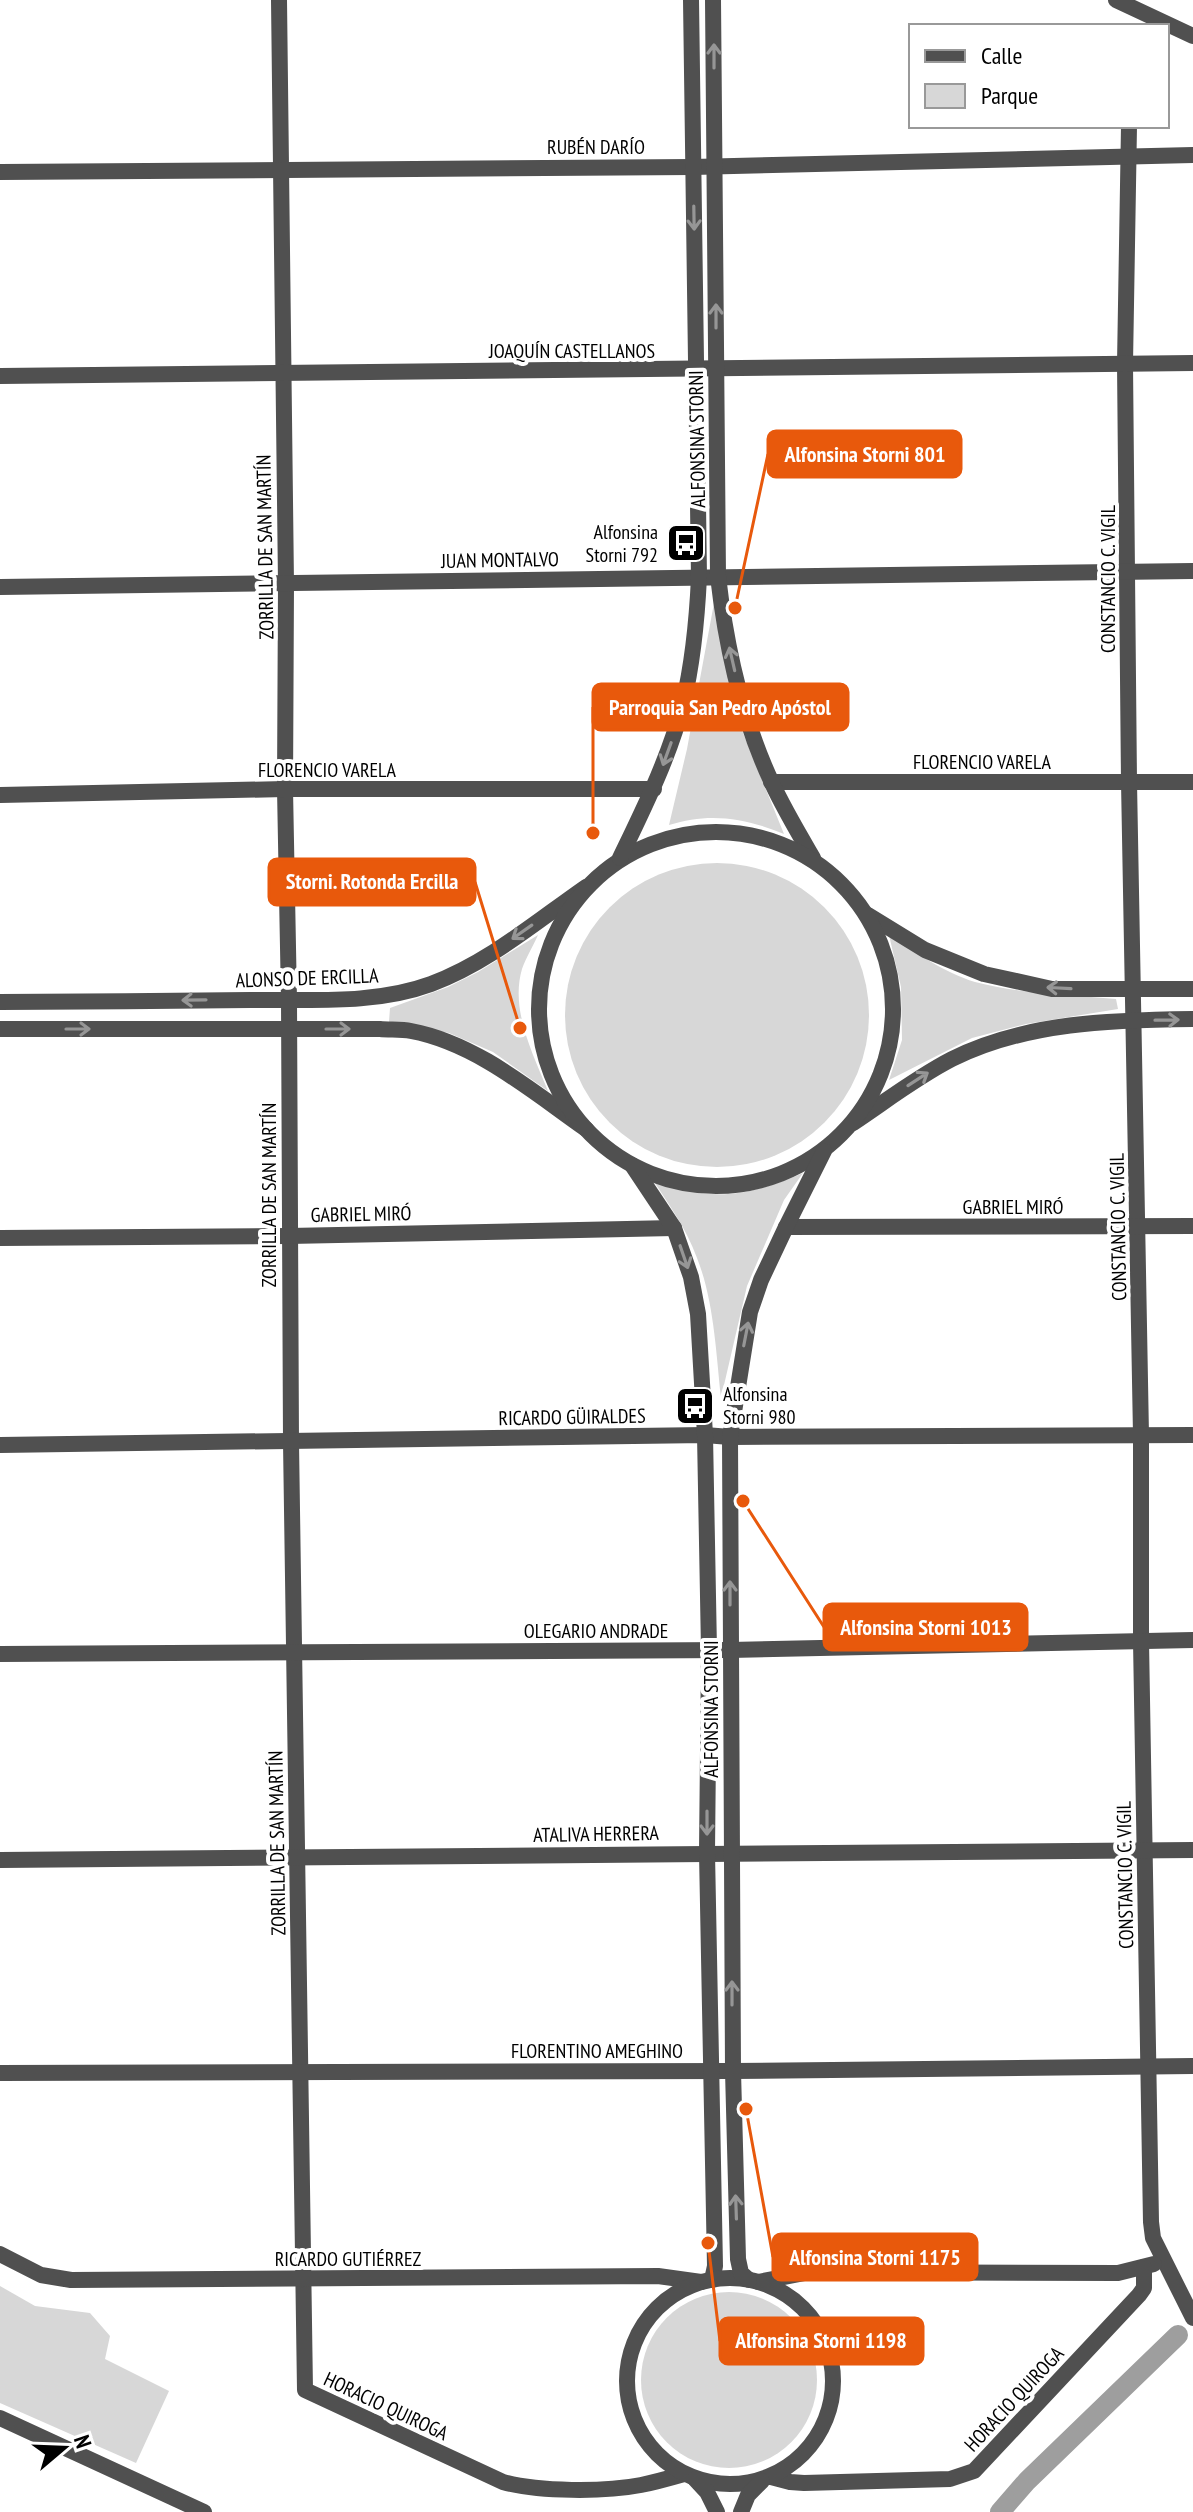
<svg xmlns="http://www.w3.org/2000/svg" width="1193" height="2512" viewBox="0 0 1193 2512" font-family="'PT Sans Narrow',sans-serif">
<rect width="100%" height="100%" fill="#fff"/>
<g fill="#d7d7d7">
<path d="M714,603l29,130 41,101c-38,-16 -75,-22 -115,-9l18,-76z"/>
<circle cx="717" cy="1015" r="152"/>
<path d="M538,935c-5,11 -12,23 -16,34 -12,41 11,85 26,122l-55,-39 -44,-19 -60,-11 1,-14 58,-21 30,-15z"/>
<path d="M889,935c26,17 56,38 86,47 46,12 94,13 141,17l2,10 -92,15 -54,14 -83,42 13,-40 -1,-53z"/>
<path d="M803,1173l-19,27 -37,86 -26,112c-5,-46 -7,-97 -24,-140 -11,-30 -29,-55 -46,-81 57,27 95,20 152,-4z"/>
<path d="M0,2286l35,20 55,7 20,23 -5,23 64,32 -33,72 -136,-60z"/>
<circle cx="729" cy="2380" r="88"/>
</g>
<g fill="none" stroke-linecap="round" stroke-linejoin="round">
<path stroke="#9e9e9e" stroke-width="20" d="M1000,2512l27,-31 151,-146"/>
<g stroke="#505050" stroke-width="16">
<path d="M279,0l7,584 -1,205 4,211 2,442 14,948 198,92c35,10 102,10 138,3 15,-3 29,-7 43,-11"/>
<path d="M1116,0l77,36"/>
<path d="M1129,126l-4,238 4,418 12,653v206l10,581 2,16 40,80"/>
<path d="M0,172l693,-5 500,-12"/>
<path d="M0,376l1193,-13"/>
<path d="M0,587l1193,-16"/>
<path d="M771,782h422"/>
<path d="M0,795l285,-6h369"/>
<path d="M868,915l57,35 59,24 68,15h141"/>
<path d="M0,1002c83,0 167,-1 250,-2 60,-1 124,5 181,-16 57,-21 106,-63 155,-97"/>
<path d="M0,1029h380c10,1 21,0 31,2 65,12 122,61 175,98"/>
<path d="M853,1123c33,-22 64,-46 99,-64 74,-37 160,-39 241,-40"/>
<path d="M786,1227l407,-1"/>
<path d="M0,1238l289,-2 385,-8"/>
<path d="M0,1445l705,-10 25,2 463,-2"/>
<path d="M0,1654l730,-4 463,-10"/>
<path d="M0,1860l1193,-10"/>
<path d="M0,2073l733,-2 460,-5"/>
<path d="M0,2254l41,21 30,5 587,-4 43,6"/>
<path d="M758,2282l52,-10 308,1 36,-9"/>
<path d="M0,2418l204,94"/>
<path d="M771,2477l19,5 14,1 146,-4 24,-8 165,-176 5,-7v-21"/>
</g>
<g stroke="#505050" stroke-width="16">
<path d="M713,0l5,576c8,71 24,143 54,207 12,26 27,51 41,75"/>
<circle cx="716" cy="1009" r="177"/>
<path d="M620,858c24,-50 49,-100 63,-154 10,-42 14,-84 16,-127l-8,-577"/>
<path d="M632,1165l42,63 17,49 7,37 7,121 4,215 -2,203 8,413 -3,14"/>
<circle cx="730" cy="2381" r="103"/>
<path d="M749,2280l-8,-7 -3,-14 -5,-188 -3,-634 20,-125 11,-32 25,-53 38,-76"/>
<path d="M695,2479l12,13 10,20"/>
<path d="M741,2512l7,-17 14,-14"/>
</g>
</g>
<defs><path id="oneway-shaft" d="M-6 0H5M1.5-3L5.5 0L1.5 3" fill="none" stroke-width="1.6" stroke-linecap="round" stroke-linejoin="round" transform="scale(2)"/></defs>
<g stroke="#969696">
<use href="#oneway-shaft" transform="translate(714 56) rotate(-90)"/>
<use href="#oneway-shaft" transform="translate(694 218) rotate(89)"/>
<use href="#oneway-shaft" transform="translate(716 316) rotate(-90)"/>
<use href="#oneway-shaft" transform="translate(732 659) rotate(-103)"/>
<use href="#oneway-shaft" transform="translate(667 754) rotate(110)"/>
<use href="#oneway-shaft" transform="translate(522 932) rotate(145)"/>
<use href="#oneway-shaft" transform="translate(1059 988) rotate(-177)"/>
<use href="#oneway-shaft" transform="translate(194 1000) rotate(179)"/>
<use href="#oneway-shaft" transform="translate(1167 1020) rotate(-1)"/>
<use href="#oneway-shaft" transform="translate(78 1029)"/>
<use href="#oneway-shaft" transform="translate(338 1029)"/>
<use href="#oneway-shaft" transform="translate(918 1079) rotate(-33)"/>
<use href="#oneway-shaft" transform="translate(684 1257) rotate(71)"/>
<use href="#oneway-shaft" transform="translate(746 1334) rotate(-79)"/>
<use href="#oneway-shaft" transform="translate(730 1593) rotate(-90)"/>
<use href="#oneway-shaft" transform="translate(707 1823) rotate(90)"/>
<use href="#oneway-shaft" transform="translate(732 1993) rotate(-90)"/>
<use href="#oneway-shaft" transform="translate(736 2207) rotate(-92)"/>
</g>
<defs>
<symbol id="bus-square" viewBox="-11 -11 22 22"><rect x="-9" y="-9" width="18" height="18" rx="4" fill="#000" stroke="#fff"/><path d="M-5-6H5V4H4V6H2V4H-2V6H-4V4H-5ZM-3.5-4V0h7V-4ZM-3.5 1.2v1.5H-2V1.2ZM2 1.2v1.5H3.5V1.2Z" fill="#fff"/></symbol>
</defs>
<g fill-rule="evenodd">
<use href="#bus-square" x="664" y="521" width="44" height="44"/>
<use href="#bus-square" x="673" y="1384" width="44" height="44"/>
</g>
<g text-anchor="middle" stroke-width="8" stroke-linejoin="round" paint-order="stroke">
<g font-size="20" fill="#000" stroke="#fff">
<text x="596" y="154">RUBÉN DARÍO</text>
<text x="572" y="358">JOAQUÍN CASTELLANOS</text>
<text transform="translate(697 439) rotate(-91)" y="7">ALFONSINA STORNI</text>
<text transform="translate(265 547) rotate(-91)" y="7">ZORRILLA DE SAN MARTÍN</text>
<text transform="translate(500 560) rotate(-1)" y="7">JUAN MONTALVO</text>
<text transform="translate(1108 579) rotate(-90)" y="7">CONSTANCIO C. VIGIL</text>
<text x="982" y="769">FLORENCIO VARELA</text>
<text x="327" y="777">FLORENCIO VARELA</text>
<text transform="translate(307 978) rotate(-2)" y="7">ALONSO DE ERCILLA</text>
<text transform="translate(269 1195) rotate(-90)" y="7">ZORRILLA DE SAN MARTÍN</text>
<text x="1013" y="1214">GABRIEL MIRÓ</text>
<text transform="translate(361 1214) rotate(-1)" y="7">GABRIEL MIRÓ</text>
<text transform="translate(1118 1227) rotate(-91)" y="7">CONSTANCIO C. VIGIL</text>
<text transform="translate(572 1417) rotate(-1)" y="7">RICARDO GÜIRALDES</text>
<text x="596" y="1638">OLEGARIO ANDRADE</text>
<text transform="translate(711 1709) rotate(-90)" y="7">ALFONSINA STORNI</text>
<text transform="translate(596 1834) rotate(-1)" y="7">ATALIVA HERRERA</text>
<text transform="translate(277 1843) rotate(-91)" y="7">ZORRILLA DE SAN MARTÍN</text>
<text transform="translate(1125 1875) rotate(-91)" y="7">CONSTANCIO C. VIGIL</text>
<text x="597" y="2058">FLORENTINO AMEGHINO</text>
<text x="348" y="2266">RICARDO GUTIÉRREZ</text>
<text transform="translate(1014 2399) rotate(-47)" y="7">HORACIO QUIROGA</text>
<text transform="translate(386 2406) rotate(25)" y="7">HORACIO QUIROGA</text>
</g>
<g font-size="20" fill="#000" stroke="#fff" text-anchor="end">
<text x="658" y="539">Alfonsina<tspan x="658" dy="23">Storni 792</tspan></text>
<text x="723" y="1401" text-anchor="start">Alfonsina<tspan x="723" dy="23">Storni 980</tspan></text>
</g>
</g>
<path fill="none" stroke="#e8590c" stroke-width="3" d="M735 608L768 454M593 833L593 707M520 1028L475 882M743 1501L824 1627M746 2109L773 2257M708 2243L720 2341"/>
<g fill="#e8590c" stroke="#fff" stroke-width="3">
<circle cx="735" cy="608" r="8"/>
<circle cx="593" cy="833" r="8"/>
<circle cx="520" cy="1028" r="8"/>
<circle cx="743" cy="1501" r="8"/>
<circle cx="746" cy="2109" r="8"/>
<circle cx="708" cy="2243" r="8"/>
</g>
<g fill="#e8590c" stroke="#e8590c" stroke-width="3">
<rect x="768" y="431" width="193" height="46" rx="8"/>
<rect x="593" y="684" width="255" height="46" rx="8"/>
<rect x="269" y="859" width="206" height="46" rx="8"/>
<rect x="824" y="1604" width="203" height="46" rx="8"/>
<rect x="773" y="2234" width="204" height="46" rx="8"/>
<rect x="720" y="2318" width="203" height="46" rx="8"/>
</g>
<g font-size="22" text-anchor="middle" font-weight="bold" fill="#fff">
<text x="865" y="462">Alfonsina Storni 801</text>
<text x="720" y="715">Parroquia San Pedro Apóstol</text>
<text x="372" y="889">Storni. Rotonda Ercilla</text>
<text x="926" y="1635">Alfonsina Storni 1013</text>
<text x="875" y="2265">Alfonsina Storni 1175</text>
<text x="821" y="2348">Alfonsina Storni 1198</text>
</g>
<rect x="909" y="24" width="260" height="104" fill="#ffffff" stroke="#999999" stroke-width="2"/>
<rect x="925" y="50" width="40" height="12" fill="#505050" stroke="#999999" stroke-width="2"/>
<text x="981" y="64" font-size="24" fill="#000000">Calle</text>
<rect x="925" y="84" width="40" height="24" fill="#d7d7d7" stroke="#999999" stroke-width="2"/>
<text x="981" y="104" font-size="24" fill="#000000">Parque</text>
<g transform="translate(64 2448) rotate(71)" stroke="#ffffff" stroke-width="6" paint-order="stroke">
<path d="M0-6L14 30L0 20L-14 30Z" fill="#000000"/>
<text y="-12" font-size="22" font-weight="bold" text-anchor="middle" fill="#000000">N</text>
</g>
</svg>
